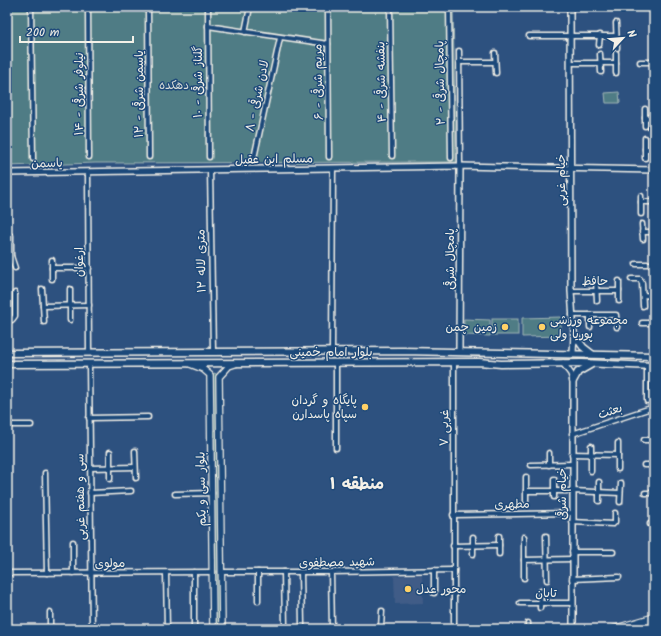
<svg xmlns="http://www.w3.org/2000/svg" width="661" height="636" viewBox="0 0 661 636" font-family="Kalam,'Playpen Sans Arabic',sans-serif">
<rect width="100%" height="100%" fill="#2d517f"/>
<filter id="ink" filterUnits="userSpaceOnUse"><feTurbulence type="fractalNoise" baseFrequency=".025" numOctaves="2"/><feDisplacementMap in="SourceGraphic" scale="8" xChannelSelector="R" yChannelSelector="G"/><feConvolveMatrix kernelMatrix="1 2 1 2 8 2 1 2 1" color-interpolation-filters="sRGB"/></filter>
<g filter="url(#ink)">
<path fill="#415c87" d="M422,575l1,28 -28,1 -1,-28z"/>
<g fill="#4f7c85" stroke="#a2b6b6">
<path d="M7,7h446l3,155 -361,1 -88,3z"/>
<path d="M619,92l1,11h-14l-1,-10z"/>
<path d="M561,317v19l-39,1v-19z"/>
<path d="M464,319l26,1v16l-26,-1z"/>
<rect x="492" y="319" width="26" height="16"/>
<path d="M215,373l3,4 3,252h-7l-1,-255z"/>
</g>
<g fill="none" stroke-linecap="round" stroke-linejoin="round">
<defs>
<g id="minor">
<path d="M31,7l2,152"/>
<path d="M88,7l1,150"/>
<path d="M148,7l1,150"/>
<path d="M208,7l1,150"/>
<path d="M328,7l1,150"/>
<path d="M390,7l2,149"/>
<path d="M449,7l2,151"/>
<path d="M616,23l1,25"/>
<path d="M208,26l120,18"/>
<path d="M245,32l5,-25"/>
<path d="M529,36h87"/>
<path d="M599,45l1,-10"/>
<path d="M459,51l1,115"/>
<path d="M495,53l1,20"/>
<path d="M600,54l1,18"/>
<path d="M459,62h36"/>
<path d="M640,62h14"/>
<path d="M571,63h45"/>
<path d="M616,73v-20"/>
<path d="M645,109v17"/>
<path d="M645,118l9,-1"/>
<path d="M645,138v20"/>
<path d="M645,149h9"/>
<path d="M254,158l26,-120"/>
<path d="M210,170l3,181"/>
<path d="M88,172l1,180"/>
<path d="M641,196v18"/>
<path d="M641,202h13"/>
<path d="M7,222l1,-26"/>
<path d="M642,224l1,15"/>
<path d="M642,232h12"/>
<path d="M11,236v20"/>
<path d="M7,256h4l4,12"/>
<path d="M636,264h18"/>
<path d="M52,268h37"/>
<path d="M52,279v-19"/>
<path d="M631,279h9l2,4 1,23"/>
<path d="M596,281l1,20"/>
<path d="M619,281v20"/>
<path d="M42,289l2,33"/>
<path d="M571,291h48"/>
<path d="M643,295l11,1"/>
<path d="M43,306l46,-1"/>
<path d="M572,315h44l1,12"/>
<path d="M590,315v12"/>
<path d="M7,320h5l3,-4v-23"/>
<path d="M70,320v-31"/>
<path d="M642,323h12"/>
<path d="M332,351l1,-183"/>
<path d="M89,364l3,265"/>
<path d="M647,401v-35"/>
<path d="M89,418l59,-1"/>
<path d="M7,425h24"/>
<path d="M572,434l82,-27"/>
<path d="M644,440h10"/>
<path d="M336,448v-85"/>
<path d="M135,451l1,27"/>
<path d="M549,453v12"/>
<path d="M572,454l46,1"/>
<path d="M531,465l40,-1"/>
<path d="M644,465h10"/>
<path d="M90,468l45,-1"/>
<path d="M618,469v-26"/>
<path d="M591,471v-25"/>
<path d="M45,473l2,100"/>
<path d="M526,477v24"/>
<path d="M110,479v-27"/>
<path d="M526,491h46l48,2"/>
<path d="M90,493l41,-2"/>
<path d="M645,493h9"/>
<path d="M175,494l37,-1"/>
<path d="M554,497v-18"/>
<path d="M599,501v-19"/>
<path d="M620,502l1,-19"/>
<path d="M453,515l119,-2"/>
<path d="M572,522l41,2 2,-2v-9"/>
<path d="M650,524h4"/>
<path d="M499,536v18"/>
<path d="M546,536l1,44"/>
<path d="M473,537v17"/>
<path d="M524,537v41"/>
<path d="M73,542v31"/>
<path d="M453,546l46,-1"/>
<path d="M572,552h41"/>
<path d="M524,560l48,-1"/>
<path d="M434,570v23"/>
<path d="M194,572v57"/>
<path d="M221,572h110l123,-2"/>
<path d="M284,572l1,54"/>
<path d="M301,572l1,53"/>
<path d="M331,572l1,57"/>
<path d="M7,573l206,-1"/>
<path d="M166,573l1,56"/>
<path d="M572,579l47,-2"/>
<path d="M258,601v-29"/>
<path d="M520,603h52"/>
<path d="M540,608l1,-17"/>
<path d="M528,623v6"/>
<path d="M50,629v-17"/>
<path d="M376,629l5,-2 1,-16"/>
<path d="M454,629v-267"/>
</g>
<g id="tertiary">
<path d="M570,7l1,284 3,43 -1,19"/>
<path d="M7,173l453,-7 194,4"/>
<path d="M459,352l1,-186"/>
<path d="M563,363l8,11 2,7v248"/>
</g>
<g id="secondary">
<path d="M190,364l13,5 7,6 3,254"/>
<path d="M222,629l-3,-252 10,-11 6,-2"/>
<path d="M613,629l41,-12"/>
<path d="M632,629l22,-7"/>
</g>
<g id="primary">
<path d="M574,334l9,13 9,7"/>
<path d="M7,353l396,-2 251,5"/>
<path d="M7,364l472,-2 22,2 81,-1 72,3"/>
<path d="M573,381l5,-9 14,-8"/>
</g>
</defs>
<use href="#minor" stroke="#f4f1e8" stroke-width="7"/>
<use href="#tertiary" stroke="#f4f1e8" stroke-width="8"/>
<use href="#secondary" stroke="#f4f1e8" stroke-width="8"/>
<use href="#primary" stroke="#f4f1e8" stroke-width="9"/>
<use href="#minor" stroke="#1f4a7a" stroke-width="4"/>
<use href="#tertiary" stroke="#1f4a7a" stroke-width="5"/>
<use href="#secondary" stroke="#1f4a7a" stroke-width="5.5"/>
<use href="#primary" stroke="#1f4a7a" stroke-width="6"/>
</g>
</g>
<g fill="#ffd166" stroke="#1f4a7a" stroke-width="1.5">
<circle cx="505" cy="327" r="4"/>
<circle cx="542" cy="327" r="4"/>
<circle cx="365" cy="407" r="4"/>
<circle cx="408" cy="589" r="4"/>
</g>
<g text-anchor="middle" stroke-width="3" stroke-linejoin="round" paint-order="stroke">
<g font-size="12" fill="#f4f1e8" stroke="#1f4a7a">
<text transform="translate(198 82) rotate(-90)" y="4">گلناز شرقی - ۱۰</text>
<text transform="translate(318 82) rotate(-91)" y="4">مریم شرقی - ۶</text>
<text transform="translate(381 82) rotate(-91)" y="4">بنفشه شرقی - ۴</text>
<text transform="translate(440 83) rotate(-91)" y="4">پامچال شرقی - ۲</text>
<text transform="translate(79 94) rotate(-90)" y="4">نیلوفر شرقی - ۱۴</text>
<text transform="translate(139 94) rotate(-90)" y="4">یاسمن شرقی - ۱۲</text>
<text transform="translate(257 96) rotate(-78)" y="4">لادن شرقی - ۸</text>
<text transform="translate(274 159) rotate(-1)" y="4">مسلم ابن عقیل</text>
<text transform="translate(47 163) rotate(-1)" y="4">یاسمن</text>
<text transform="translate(561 180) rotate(-90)" y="4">خیام غربی</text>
<text transform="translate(450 259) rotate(-90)" y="4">پامچال شرقی</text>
<text transform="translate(201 261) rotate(-91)" y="4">۱۲ متری لاله</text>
<text transform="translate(79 262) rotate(-90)" y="4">ارغوان</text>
<text x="595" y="285">حافظ</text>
<text x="331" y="356">بلوار امام خمینی</text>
<text transform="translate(610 411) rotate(-18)" y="4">بعثت</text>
<text transform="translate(444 428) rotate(-89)" y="4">۷ غربی</text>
<text transform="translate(201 489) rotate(-91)" y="4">بلوار سی و یکم</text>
<text transform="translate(562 494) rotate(-90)" y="4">خیام شرقی</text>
<text transform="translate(80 497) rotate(-91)" y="4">سی و هفتم غربی</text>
<text transform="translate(512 504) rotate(-1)" y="4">مطهری</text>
<text transform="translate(337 562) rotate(-1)" y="4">شهید مصطفوی</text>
<text x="110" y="567">مولوی</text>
<text x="546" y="597">تابان</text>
</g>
<g font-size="12" fill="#dbdfd9" stroke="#1f4a7a">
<text x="174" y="89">دهکده</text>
</g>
<g font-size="12" fill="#f4f1e8" stroke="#1f4a7a" text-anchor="start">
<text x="550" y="324">مجموعه ورزشی<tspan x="550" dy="14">پوریا ولی</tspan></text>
<text x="497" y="331" text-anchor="end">زمین چمن</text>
<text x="357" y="404" text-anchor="end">پایگاه و گردان<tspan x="357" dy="14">سپاه پاسدارن</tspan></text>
<text x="416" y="593">محور عدل</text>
</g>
<g font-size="16" font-weight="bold" fill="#f4f1e8" stroke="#1f4a7a">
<text x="357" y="489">منطقه ۱</text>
</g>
</g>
<rect width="661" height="636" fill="none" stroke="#1f4a7a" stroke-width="24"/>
<rect x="12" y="12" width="637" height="612" fill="none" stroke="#f4f1e8" stroke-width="1.5" filter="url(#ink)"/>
<g transform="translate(623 38) rotate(64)" stroke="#1f4a7a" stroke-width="3" paint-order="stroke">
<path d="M0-3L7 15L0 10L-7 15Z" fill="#f4f1e8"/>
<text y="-6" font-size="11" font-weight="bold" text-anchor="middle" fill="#f4f1e8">N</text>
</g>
<path d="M20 36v6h113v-6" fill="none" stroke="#f4f1e8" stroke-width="2"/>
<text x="26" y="36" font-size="12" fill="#f4f1e8" stroke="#1f4a7a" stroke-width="3" paint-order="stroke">200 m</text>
</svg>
